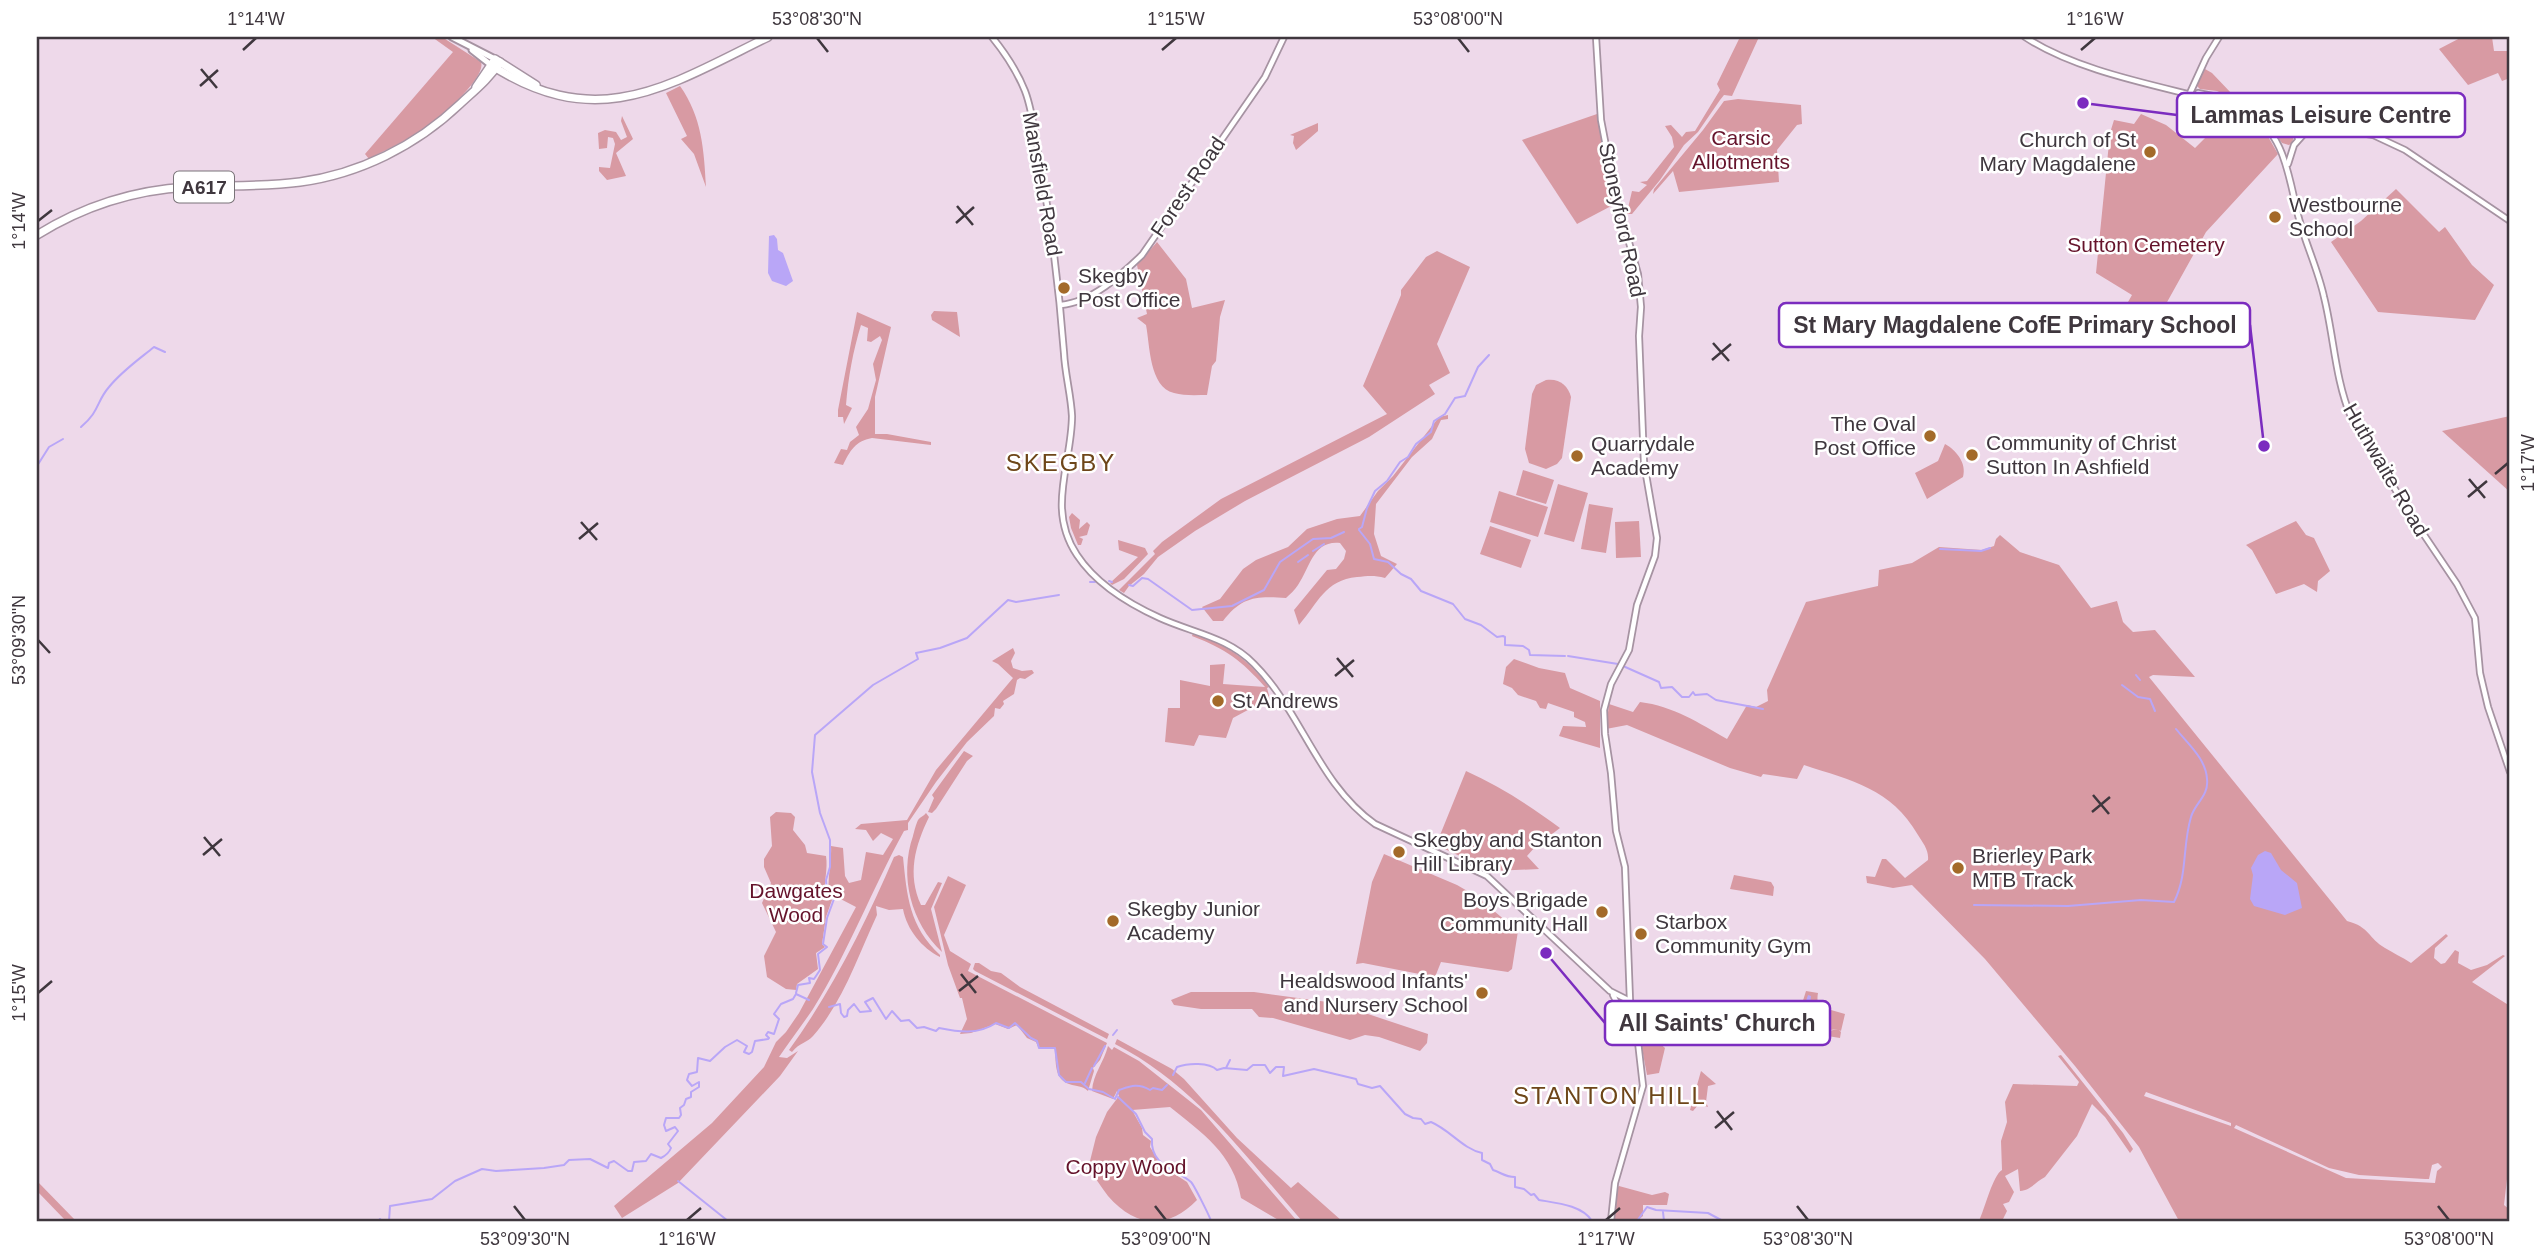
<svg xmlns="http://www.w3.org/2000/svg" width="2547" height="1258" viewBox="0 0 2547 1258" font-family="Arial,sans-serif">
<rect width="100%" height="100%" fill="#eed9ea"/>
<g fill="#d89aa3" fill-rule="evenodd">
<path d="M432,37h10l39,25c6,17 -48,62 -63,71 -16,10 -33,17 -49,26l-4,-5 88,-102z"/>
<path d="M1740,37h19l-27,59 -8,-1 -4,5 -22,32 -14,13 -24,35 -28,34h-6l-2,-2 4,-4 4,-17 7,1 8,-7 -7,-3 7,-1 27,-34 -2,-10 -7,-11 6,-1 11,12 4,-5 9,-1 25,-41 -3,-6z"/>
<path d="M2462,37h30l2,14h16v27l-8,3 -4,-8 -30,12 -29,-36z"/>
<path d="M2205,69l7,4 20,21 -2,3 -13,-6 -17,-2 -5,-5z"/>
<path d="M680,86c22,31 24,64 26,101l-12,-33 -13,-15 6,-3 -21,-43z"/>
<path d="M1738,99l63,6 1,19 -5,1 -20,25 2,32 -100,10 -6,-21 -20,23 1,-5 49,-59 21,-29z"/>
<path d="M2226,108l12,3 19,11 -4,4 10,10 3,-3 12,21 -72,78 -45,81 -3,-2 -17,35 -25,-20v-3l16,-28 -36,-22 14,-140 4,-13 20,4 7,-10 25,11 29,23 13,-13z"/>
<path d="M1597,114l18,90 -38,20 -55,-84z"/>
<path d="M622,116l11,23 -17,14 10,23 -19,4 -8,-9v-4l11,1 5,-24 -2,-6 -5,-1 -1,11 -8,1 -1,-16 7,-3 11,2 5,8 6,-3 -6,-16z"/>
<path d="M2268,117c12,3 23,4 27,16l-3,10 -3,2 -7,-2 -16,-22z"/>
<path d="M1318,123v8l-22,19 -3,-7 1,-7 -4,-1z"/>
<path d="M2396,189l43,43 6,-5 27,38 22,20 -19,35 -97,-8 -47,-70 30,-21z"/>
<path d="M1157,242l29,37 6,29 33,-8 -5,17 -4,44 -4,5 -5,29c-10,0 -23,1 -33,-2 -25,-6 -24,-48 -28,-68l-9,-7 10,-4 -10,-49z"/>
<path d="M1437,251l33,16 -33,77 13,29 -21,12 6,9 -66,43 -124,64 -50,30 -37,26 -14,17 -15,12 -5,7 -5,-3 36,-36 -2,-3 9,-9 59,-43 166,-85 -24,-28 38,-91v-5l25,-33z"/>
<path d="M934,311l23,1 3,25 -28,-17 -1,-5z"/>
<path d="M857,312l34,15 -16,70v37h12l44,8v3l-59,-7c-17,3 -22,13 -29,27l-9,-2 7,-14 6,1 3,-8 9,-7 -3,-8 12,-18 8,-29 -3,-16 9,-24 -2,-4 -9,6 -4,-1 1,-13 -7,-3c-8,26 -13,53 -15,80l6,3 -8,16 -1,-7h-5v-7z"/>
<path d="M1546,380c13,-2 22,5 25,17l-9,61 -5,6 -11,5 -17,-6 -4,-14 7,-55 4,-9z"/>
<path d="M1448,415v4l-7,1 -9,19 -20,18 -36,47 -2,30 7,22 16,8 -12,14c-11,-3 -17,-2 -28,-1 -32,3 -39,26 -58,48l-5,-15 33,-40 9,-1 8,-10 2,-8 -6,-8c-27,-3 -30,25 -42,42 -3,5 -8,9 -12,13 -29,-2 -44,-2 -63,23h-10l-11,-14 18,-8 23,-30 13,-9 32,-13 19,-18 30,-10 23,-3 18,-25 15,-15 46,-59z"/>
<path d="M2510,416v76l-68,-61z"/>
<path d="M1945,444c11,6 22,19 18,33l-36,22 -12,-26 23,-12z"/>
<path d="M1523,470l31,10 -8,24 -30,-9z"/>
<path d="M1558,484l30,9 -14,49 -30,-8z"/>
<path d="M1499,491l49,16 -10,30 -48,-15z"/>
<path d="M1589,504l24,4 -7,45 -25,-4z"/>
<path d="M1072,513l8,7 -1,9 8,-7 3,3 -3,10 -8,2 4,2 -2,6h-3l-7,-17 -2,-11z"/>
<path d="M1639,521l2,36 -25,1 -1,-36z"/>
<path d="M2296,521l10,14 8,3 16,33 -12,10 -1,11 -13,-8 -28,10 -24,-44 -6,-5z"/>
<path d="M1490,526l41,14 -10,28 -41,-14z"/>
<path d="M2000,535l20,17 39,13 32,43 26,-7 6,21 10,10 22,-2 40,47 -42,-2 -4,2 198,244c23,6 21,17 38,27 8,5 17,9 26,15l35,-29 2,2 -13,12 -1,10 7,6 4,-1 10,-13 4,2 -1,11 13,7 16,-5 16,-10 2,1 -33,26 38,24v147l-6,52 6,5v11h-331l-40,-74 -64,-81 -90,-107 -73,-74 -19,3 -26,-5 -1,-7 9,1 7,-18h4l19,19 23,-18c1,-10 -5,-17 -10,-25 -27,-47 -66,-54 -114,-70l-7,14 -34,-5 -2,3 -31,-9 -103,-43 -21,4 3,-25 24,8 7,-10c33,4 59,21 87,37l20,-34 9,2 12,-6 -1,-11 39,-88 72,-16 1,-16 33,-7 27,-16 43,3 12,-4 2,-7zM2146,1092l85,31v3l-87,-30zM2236,1125l93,43 30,7 66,4h4l3,-14 6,-2 4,4 -5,4 -2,12 -89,-5 -112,-50z"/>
<path d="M1118,540l27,8 3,6 -24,25 -12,6 -2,-2 28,-26 -19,-7z"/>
<path d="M1193,633c35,13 53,24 76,54l-2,1 4,14 -12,2 -26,14 -7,20 -27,-3 -5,11 -29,-4 3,-34h12v-28l30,6v-21l15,-1 -2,20 42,3c-24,-27 -39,-38 -73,-51z"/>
<path d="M1013,648l2,5 -4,8 2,7 9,3 10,-1 2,3 -9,6 -5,-1 -3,2 -3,14 -11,7 1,3 -4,5 -5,-1 -1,8 -27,26 -31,40 -28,41v7l-4,1c-32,58 -56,122 -91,178 -11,16 -23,32 -34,48l8,1 11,-7 -18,25 -102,107 -56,35 -8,-12 98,-83 52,-56 12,-25 10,-10 13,-19 57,-106 -27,-14c-2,-17 3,-30 2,-47l12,2 2,28 4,7 12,-3 5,-28 17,3 10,-16 -12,-6 -8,8 -7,-11 -11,-1 6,-5 46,-4 29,-50 77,-92 -15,-14 -6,-3z"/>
<path d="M1514,659l25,9 26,5 5,15 30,13v47l-41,-12 4,-10 23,1 -1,-5 -11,-5v-5l-26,-9 -2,6 -6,-1 -4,-7 -18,-6 -6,-7 -9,-4 3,-17z"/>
<path d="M964,751l9,5 -6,5 -31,48 -4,4 -4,-1 6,-14 -2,-3z"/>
<path d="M1466,771c34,15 64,35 94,57l-25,19 -8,9 12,13 -47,2 -56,-26z"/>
<path d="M776,812l15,1 4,4 -2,13 12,15 2,8 19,3c2,13 -2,24 -1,38l7,6 -6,17 -4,27 3,3 -9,6 2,16 -21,15 -1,6 -10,-1 -19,-12 -3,-21 12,-24 -14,-29 9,-20 -7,-16v-8l8,-13 -2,-29z"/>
<path d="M926,813l3,4c-14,29 -22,57 -8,88h4l13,-23 4,1 -11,26 11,43c-31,-29 -43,-76 -29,-116 1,-4 3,-12 5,-16 2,-3 6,-4 8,-7z"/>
<path d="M1384,854l73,31 19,11 42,35 -6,38 -4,3 -67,-10 -6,15 -72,-14 -7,1 16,-82z"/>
<path d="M899,855l4,2c4,39 6,69 37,98v2c-18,-9 -33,-27 -37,-48l-14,1 -13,-4 1,9c-19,41 -34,87 -64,121 -6,7 -13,6 -21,16l-3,-2c43,-59 77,-128 105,-193z"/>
<path d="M1734,875l37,7 3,5 -1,9 -43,-7z"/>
<path d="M948,876l18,9 -22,50 6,16 21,13 -3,7 139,72 -7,17 -7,8 1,3 -6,20c-7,-6 -10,-4 -19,-7 -15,-5 -13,-22 -14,-35h-16l-3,-7 -9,-4 -10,-13 -9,4 -13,-5 -24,9 -11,1 7,-15 -5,-21h-2l-12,-33 -14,-58z"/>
<path d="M975,963h4l12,8 10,2 19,14 89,47 -2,5 -132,-68 -2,-2z"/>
<path d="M1806,991l12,2c-3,15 8,24 3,39l-27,-3z"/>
<path d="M1191,992h63l81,11 93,31 -1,9 -7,8 -41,-14 -14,-2 -15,5 -77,-22 -14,-1 -7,-8h-51l-27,-4 -3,-5z"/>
<path d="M1821,1007l8,2v5l2,-4 14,4 -4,17 -2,-1 2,2 -1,6 -25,-4 23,-5 -16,2 3,-9z"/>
<path d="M1644,1029l21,19 -6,25 -12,2 -8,-43z"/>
<path d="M1117,1039l55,30 12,10 53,59 54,50 7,-6 44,39h-40c-57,-65 -108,-137 -187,-177z"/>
<path d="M1108,1046l4,4 2,-3 25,14 62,49 96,111h-17l-39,-23c-7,-44 -39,-65 -71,-91l-38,3 10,18 1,7 8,6 -1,6 12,19 25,16 10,18c-29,30 -61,28 -89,-4 -7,-9 -12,-18 -20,-27l8,-32 11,-25 12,-16 -2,-5 -4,8 -21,-8c1,-17 12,-29 16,-45z"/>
<path d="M2061,1055l62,78 10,16 -3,4 -25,-36 -13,-13 -15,32 -32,41c-10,5 -14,13 -25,14l-2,-22 -13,7 9,16 -5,10 -6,2 4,7 -5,10h-23c6,-13 14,-46 23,-51l-1,-29 6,-19 -2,-20 8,-18 64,2 2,-4 -21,-26z"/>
<path d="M1701,1071l15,13 -8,2 -2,16 2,5 -9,-3 -6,7 -3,-1z"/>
<path d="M37,1181l39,40h-10l-29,-30z"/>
<path d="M1619,1186l33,9 13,-3 4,2 -2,11h-24v11l-6,5h-24l4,-33z"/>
</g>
<g fill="#b9a6f7">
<path d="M774,235l3,4 1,11 5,3 10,28 -7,5 -14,-5 -4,-8 1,-37z"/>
<path d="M2265,851l6,2 10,17 16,13 5,25 -17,7 -31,-9 -4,-7 3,-24 -2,-7 7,-13z"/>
<path d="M1808,995l3,1 -1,9 5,14 -4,8 -9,1 -3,-6z"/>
</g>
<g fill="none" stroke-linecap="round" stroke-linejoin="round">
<g stroke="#b9a6f7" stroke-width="2">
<path d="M81,427c19,-16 15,-25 28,-40 13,-16 29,-27 45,-40l11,5"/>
<path d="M37,466l12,-19 14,-8"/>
<path d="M1359,529l3,-2 5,-19 8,-17 12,-10 13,-19 8,-5 8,-13 15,-12 3,-11 11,-7 10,-16 10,-2 13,-29 11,-12"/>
<path d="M1359,530l11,14 4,15 14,3 13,12 10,5 10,12 32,13 12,15 16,6 16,12 6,-1 2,1v8l18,1 6,4 1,5 35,1"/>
<path d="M1940,549l41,2 9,-3"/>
<path d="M1313,551l11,-7"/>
<path d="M1298,562l10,-7"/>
<path d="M1109,581l3,1"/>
<path d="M1090,582h5"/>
<path d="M1129,585l4,1 9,-8 6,1 44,31 40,-4 32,-16 16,-28 33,-23 18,-1 13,-6"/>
<path d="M1568,656l50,8"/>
<path d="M1623,666l36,16 2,6 11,-1 10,10h7l4,-5 2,3 12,-1 9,6 47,9"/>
<path d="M2136,675l4,5"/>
<path d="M2122,685l16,12 12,2 5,12"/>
<path d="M1974,905l94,1 73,-6 33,2c14,-28 8,-55 17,-85 4,-14 18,-21 16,-38 -1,-20 -19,-35 -31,-50"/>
<path d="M796,993l2,-8 12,-2 -1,-5 5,1 6,-9 -2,-16 9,-7 -4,-3 4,-26 7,-19 -7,-5 -1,-14 4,-13v-27l-10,-27 -8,-41 3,-37 58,-50 45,-26 -2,-6 24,-5 27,-10 41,-38 8,2 43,-7"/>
<path d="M829,1007l11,-3 1,9 3,4 3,-1 1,-6 6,-6 6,8 11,-1 -6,-9 8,-4 13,21 6,-8 9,10 8,-1 8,8 7,-1 12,4 3,-3c20,4 39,7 57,-5l13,5 6,-5 16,15 6,3 2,7h16l4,27 7,7h15l8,7 14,3 12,7 4,-9c12,-4 19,-7 31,0l3,-2 9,2 5,-5"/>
<path d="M1113,1035l4,-5"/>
<path d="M1094,1066l11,-20"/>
<path d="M1226,1068l4,-8"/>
<path d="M1173,1075l4,-8c11,-4 32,-5 40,3l7,-2 23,2 6,-5h12l5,8 6,-6h8l-1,9 31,-7 42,10 2,5 14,4 8,-2 25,28 8,4 8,1 4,5 6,-2c19,8 32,27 51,31v7l8,4 3,6c9,3 12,7 22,7v10l9,2 7,6 3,-1 5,6c17,3 43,5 53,21"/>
<path d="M1085,1083l7,-15"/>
<path d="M1118,1097l18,17 9,18 7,7c-2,27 24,30 39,43 3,3 19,35 20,39"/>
<path d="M678,1181l50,40"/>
<path d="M1663,1212l1,9"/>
<path d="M378,1221l2,-2 2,2"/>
<path d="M389,1221l1,-15 42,-7 23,-18 27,-12 14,2 48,-3 20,-3 5,-5 21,-1 18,9 1,-5 5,-2 14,10h4l2,-9 12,-1 5,-7 10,4c4,-2 8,-5 10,-10l-3,-4 10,-13 -3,-4 -9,4 -2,-6 2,-7h13l2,-3 -1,-7 4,-3 2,-6 5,-2v-5l8,-5v-5l-7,4 -5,-6 2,-6 8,-2 1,-14 12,3 15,-14 12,-7 10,6 -3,6 5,2 3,-2 3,-11 13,-2 1,-1 -3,-3 2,-3 6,2 5,-15 -5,-5 7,-10 12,-5 3,-5 13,6"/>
<path d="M1637,1221l10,-14 9,3 52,3 15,8"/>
</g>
<defs>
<g id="secondary">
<path d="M992,37c13,16 25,34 33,54 8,21 10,45 14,67 12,65 20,129 25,195 1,21 7,42 8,63 0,47 -26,93 5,139 19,29 52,49 83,63 33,15 68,19 94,46 48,48 64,120 121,160l112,52 123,115 20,10"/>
<path d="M1596,37l5,83 14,73 23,81 3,33 -2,29 5,127 13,75 -2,18 -18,49 -8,45 -18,34 -7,26 1,24 6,39 5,58 9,36 5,134 6,23 7,62 -28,97 -4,38"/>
<path d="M2025,37c50,33 125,47 183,62 13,3 25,5 37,10 40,24 43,65 53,106 7,28 20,54 26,82 10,40 11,82 27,120l61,100 45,67 18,34 5,55 8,34 22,65"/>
<path d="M2190,93l16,-35 13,-21"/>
<path d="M2198,93l39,8 31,12 45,12 60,10 32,15 105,71"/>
<path d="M2288,120l9,9 1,10"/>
<path d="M2288,164l6,-19 18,-20"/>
<path d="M1061,305c31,-3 60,-30 81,-50l123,-178 19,-40"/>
<path d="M1613,995l7,14 13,10"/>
</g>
<g id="primary">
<path d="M452,37l43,22"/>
<path d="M472,50l19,15"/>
</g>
<g id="highway">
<path d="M491,65c107,69 177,21 277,-28"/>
<path d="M476,87l19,-28 41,26"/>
<path d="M37,235c45,-28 97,-45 151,-48 37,-2 75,0 112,-5 59,-8 116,-36 160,-78 15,-14 29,-25 40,-42"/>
</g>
</defs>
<use href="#secondary" stroke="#a693a2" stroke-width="8"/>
<use href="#primary" stroke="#a693a2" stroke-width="9"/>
<use href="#highway" stroke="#a693a2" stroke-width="10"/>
<use href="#secondary" stroke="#fff" stroke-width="4.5"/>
<use href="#primary" stroke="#fff" stroke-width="5"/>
<use href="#highway" stroke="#fff" stroke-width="7"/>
</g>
<path fill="none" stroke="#3f373e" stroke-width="2.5" d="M817,38l11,14M1458,38l11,14M243,50l13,-12M1162,50l14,-12M2081,50l14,-12M201,69l16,19M200,86l18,-16M957,206l16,19M38,221l14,-11M956,223l18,-16M1713,343l16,18M1712,360l19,-16M2495,474l13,-11M2469,479l16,19M2468,497l19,-16M581,522l16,18M579,539l19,-16M38,640l12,13M1337,658l16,19M1335,676l19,-16M2093,795l16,19M2092,812l18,-15M204,837l16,19M203,855l19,-16M961,974l15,19M959,991l19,-15M38,993l14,-12M1717,1111l15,19M1715,1128l19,-16M514,1206l11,14M1155,1206l11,14M1797,1206l11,14M2438,1206l11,14M687,1220l14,-12M1606,1220l14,-12"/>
<g fill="#a36a29" stroke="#fff" stroke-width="2.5">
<circle cx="2150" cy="152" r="7"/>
<circle cx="2275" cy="217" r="7"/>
<circle cx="1064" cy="288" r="7"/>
<circle cx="1930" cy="436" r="7"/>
<circle cx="1972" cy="455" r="7"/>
<circle cx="1577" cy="456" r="7"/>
<circle cx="1218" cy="701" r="7"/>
<circle cx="1399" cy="852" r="7"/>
<circle cx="1958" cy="868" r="7"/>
<circle cx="1602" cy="912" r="7"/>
<circle cx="1113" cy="921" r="7"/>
<circle cx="1641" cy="934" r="7"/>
<circle cx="1482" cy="993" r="7"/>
</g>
<g text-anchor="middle" stroke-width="5" stroke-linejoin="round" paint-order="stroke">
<rect fill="#fff" stroke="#797378" stroke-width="2" x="174" y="171.5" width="60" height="31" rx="5"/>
<g font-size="19" font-weight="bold" fill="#3f373e">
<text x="204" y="194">A617</text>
</g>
<g font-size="21" fill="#65132b" stroke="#fff">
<text x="1741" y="145">Carsic<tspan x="1741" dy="24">Allotments</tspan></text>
<text x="2146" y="252">Sutton Cemetery</text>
<text x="796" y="898">Dawgates<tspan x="796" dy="24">Wood</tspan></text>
<text x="1126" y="1174">Coppy Wood</text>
</g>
<g font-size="21" fill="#3f373e" stroke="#fff" text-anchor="start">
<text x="2136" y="147" text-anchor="end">Church of St<tspan x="2136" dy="24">Mary Magdalene</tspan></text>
<text x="2289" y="212">Westbourne<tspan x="2289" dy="24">School</tspan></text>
<text x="1078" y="283">Skegby<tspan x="1078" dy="24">Post Office</tspan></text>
<text x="1916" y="431" text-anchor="end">The Oval<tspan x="1916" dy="24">Post Office</tspan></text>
<text x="1986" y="450">Community of Christ<tspan x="1986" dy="24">Sutton In Ashfield</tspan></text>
<text x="1591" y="451">Quarrydale<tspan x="1591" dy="24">Academy</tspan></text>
<text x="1232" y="708">St Andrews</text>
<text x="1413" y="847">Skegby and Stanton<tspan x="1413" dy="24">Hill Library</tspan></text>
<text x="1972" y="863">Brierley Park<tspan x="1972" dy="24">MTB Track</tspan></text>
<text x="1588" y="907" text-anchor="end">Boys Brigade<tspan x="1588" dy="24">Community Hall</tspan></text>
<text x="1127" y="916">Skegby Junior<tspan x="1127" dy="24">Academy</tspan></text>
<text x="1655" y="929">Starbox<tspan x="1655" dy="24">Community Gym</tspan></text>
<text x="1468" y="988" text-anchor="end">Healdswood Infants'<tspan x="1468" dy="24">and Nursery School</tspan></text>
</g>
<g font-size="21" fill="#3f373e" stroke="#fff">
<text transform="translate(1042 184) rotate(80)" y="7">Mansfield Road</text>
<text transform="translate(1188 187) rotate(-56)" y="7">Forest Road</text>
<text transform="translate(1622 220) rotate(78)" y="7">Stoneyford Road</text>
<text transform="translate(2386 470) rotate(60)" y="7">Huthwaite Road</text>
</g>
<g font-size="24" letter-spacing="2" fill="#6e4619" stroke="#fff">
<text x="1061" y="471">SKEGBY</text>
<text x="1610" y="1104">STANTON HILL</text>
</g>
</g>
<path fill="none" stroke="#7b2cbf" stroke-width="2.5" d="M2083 103L2177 115M2264 446L2250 325M1546 953L1605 1023"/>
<g fill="#7b2cbf" stroke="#fff" stroke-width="2.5">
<circle cx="2083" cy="103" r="7"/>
<circle cx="2264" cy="446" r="7"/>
<circle cx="1546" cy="953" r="7"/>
</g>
<g fill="#fff" stroke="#7b2cbf" stroke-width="2.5">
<rect x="2177" y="93" width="288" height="44" rx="7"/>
<rect x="1779" y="303" width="471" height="44" rx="7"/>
<rect x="1605" y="1001" width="225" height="44" rx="7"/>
</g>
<g font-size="23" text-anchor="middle" font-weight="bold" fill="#3f373e">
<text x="2321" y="123">Lammas Leisure Centre</text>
<text x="2015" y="333">St Mary Magdalene CofE Primary School</text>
<text x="1717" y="1031">All Saints' Church</text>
</g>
<rect width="2547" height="1258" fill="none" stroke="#ffffff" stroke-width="77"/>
<rect x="38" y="38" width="2470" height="1182" fill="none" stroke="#3f373e" stroke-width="2.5"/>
<g font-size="18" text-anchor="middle" fill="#3f373e">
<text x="256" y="25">1°14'W</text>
<text x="817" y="25">53°08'30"N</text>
<text x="1176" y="25">1°15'W</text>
<text x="1458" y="25">53°08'00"N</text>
<text x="2095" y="25">1°16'W</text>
<text transform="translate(19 221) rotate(-90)" y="6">1°14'W</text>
<text transform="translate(2528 463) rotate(-90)" y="6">1°17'W</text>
<text transform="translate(19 640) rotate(-90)" y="6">53°09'30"N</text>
<text transform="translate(19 993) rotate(-90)" y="6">1°15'W</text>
<text x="525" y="1245">53°09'30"N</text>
<text x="687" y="1245">1°16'W</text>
<text x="1166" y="1245">53°09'00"N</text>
<text x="1606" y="1245">1°17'W</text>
<text x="1808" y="1245">53°08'30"N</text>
<text x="2449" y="1245">53°08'00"N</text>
</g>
</svg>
